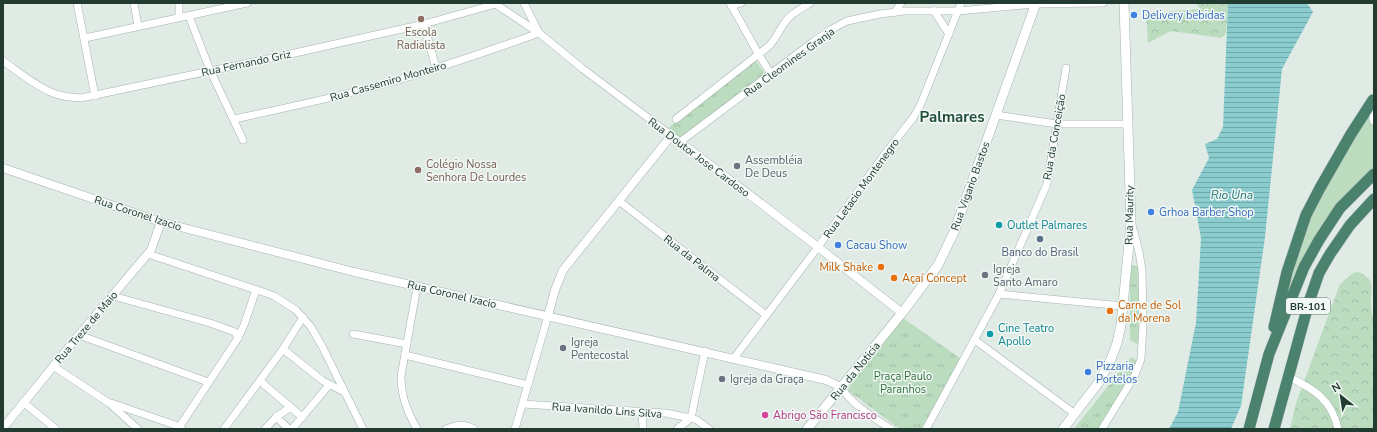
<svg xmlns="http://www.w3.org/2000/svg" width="1377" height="432" viewBox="0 0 1377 432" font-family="'Nunito Sans',sans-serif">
<defs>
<pattern id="forest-crowns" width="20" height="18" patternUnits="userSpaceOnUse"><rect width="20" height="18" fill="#bbdcbf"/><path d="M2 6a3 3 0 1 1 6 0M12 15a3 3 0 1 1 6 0" fill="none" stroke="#a0bea5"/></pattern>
<pattern id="park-tufts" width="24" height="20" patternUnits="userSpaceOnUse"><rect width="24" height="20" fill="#bbdcbf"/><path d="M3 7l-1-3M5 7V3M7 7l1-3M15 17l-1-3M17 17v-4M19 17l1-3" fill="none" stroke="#a0bea5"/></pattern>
<pattern id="water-rules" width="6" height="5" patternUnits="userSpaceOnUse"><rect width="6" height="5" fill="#8bcdcf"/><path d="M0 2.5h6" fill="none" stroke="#71a8a9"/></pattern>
</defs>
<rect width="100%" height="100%" fill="#e1ebe5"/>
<path fill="#bbdcbf" d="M1374,107v65l-35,36 -55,100 24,-99z"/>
<g fill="url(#forest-crowns)">
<path d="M1196,3h32l-2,31 -5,4 -50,-7 -23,12 -2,-30 54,-4z"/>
<path d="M1358,272c18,7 13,16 13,32 0,6 2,13 3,19v106h-84l6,-26 44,-119 13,-11z"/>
</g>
<g fill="url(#park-tufts)">
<path d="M756,61l10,14 -87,64 -11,-11z"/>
<path d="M1130,265l10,2 1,79 -11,-6z"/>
<path d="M903,318l58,41 -40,70h-21l-53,-39z"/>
<path d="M1131,357l10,6 -41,66h-26z"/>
</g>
<path fill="url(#water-rules)" d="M1228,3h79l6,9 -31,57 -17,168 -24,169 -10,23h-62l9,-17 18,-89 5,-85 -9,-48 17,-32 -4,-14 12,-5 6,-12z"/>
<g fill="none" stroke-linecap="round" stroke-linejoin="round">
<defs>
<g id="minor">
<path d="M77,3l18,93"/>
<path d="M134,3l4,23"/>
<path d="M179,3v14"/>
<path d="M494,3l45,30 44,36 97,73 133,-100 19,-13 15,-8 33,-7 24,-3h54l77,-7 68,-1"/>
<path d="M730,3l29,52 12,19"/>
<path d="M731,6l10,-3"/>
<path d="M934,11l15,23"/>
<path d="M895,12l6,-9"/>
<path d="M189,16l21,54 33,70"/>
<path d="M424,24l12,44"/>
<path d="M85,38l162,-35"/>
<path d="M3,61c16,11 32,25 50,32 9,4 19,4 28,5l205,-43 138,-31 72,-20"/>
<path d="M996,115l61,9h71"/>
<path d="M234,119c52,-11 104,-22 154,-36 51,-15 101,-32 151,-50l-15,-30"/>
<path d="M676,119l93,-73c6,-6 9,-13 14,-21 6,-10 17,-16 27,-22"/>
<path d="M619,201l147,114"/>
<path d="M148,254l118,39 8,3 22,14 15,17 11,19 41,83"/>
<path d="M999,294l124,12"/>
<path d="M113,296l97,27 25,9 3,6"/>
<path d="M353,334l54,10"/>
<path d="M79,335l129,47"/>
<path d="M975,340l100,74"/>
<path d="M283,349l40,32 21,11"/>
<path d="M405,355l123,30"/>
<path d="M734,358l84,-111 66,-92 29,-37 7,-12 41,-103"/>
<path d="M53,366l56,37 29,26"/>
<path d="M1289,377c25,12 43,23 49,52"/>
<path d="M260,381l42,36"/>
<path d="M841,387c11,18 32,30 50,42"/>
<path d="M23,402l33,27"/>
<path d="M111,403l67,23 4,3"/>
<path d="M523,404l142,9 26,5 6,2 12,9"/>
<path d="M642,412l1,17"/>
<path d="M276,417l13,12"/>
<path d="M691,418l14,-67"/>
<path d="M180,426l58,-88 6,-13 12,-35"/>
<path d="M224,429l59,-80 20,-32"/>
<path d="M265,429l11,-12 15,-10"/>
<path d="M292,429l37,-44"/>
<path d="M417,429c-10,-18 -16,-33 -16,-53l16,-89"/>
<path d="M446,429c10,-4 19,-6 28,0"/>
<path d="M515,429l33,-113"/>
<path d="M677,429l14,-11"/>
<path d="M926,429l73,-135 48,-110 19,-116"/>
<path d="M1102,429l33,-54 6,-16 2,-34 -1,-55 -3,-18 -7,-27"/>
</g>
<g id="tertiary">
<path d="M680,142l138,105 84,66"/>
<path d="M3,168l158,54 193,50 472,108 15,7"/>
<path d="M548,316l7,-26 8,-20 108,-134"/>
<path d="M3,428l76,-93 72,-85 10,-28"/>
</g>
<g id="secondary">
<path d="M1374,99v21"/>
<path d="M807,429l95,-116 36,-48 16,-33 82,-229"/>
<path d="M1063,429l36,-47 12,-23 6,-16 4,-18 10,-102 -7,-220"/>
</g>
<g id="trunk">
<path d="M1274,327l13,-55 19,-57 14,-27 31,-54 22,-34"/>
<path d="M1249,429l20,-75 35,-87 15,-27 21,-32 34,-34"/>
<path d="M1274,429l35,-127 10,-29 11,-19 20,-29 24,-26"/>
</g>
</defs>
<use href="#minor" stroke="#a4b3ab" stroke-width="8"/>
<use href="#tertiary" stroke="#a4b3ab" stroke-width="9"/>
<use href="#secondary" stroke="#a0b7ac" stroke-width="10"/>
<use href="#trunk" stroke="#c1c8c5" stroke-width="12"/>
<use href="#minor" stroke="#fff" stroke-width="7"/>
<use href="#tertiary" stroke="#fff" stroke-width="8"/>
<use href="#secondary" stroke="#fff" stroke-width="9"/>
<use href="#trunk" stroke="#4b826e" stroke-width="11"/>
</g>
<g fill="#3f7fe0" stroke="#f1f8f4" stroke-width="1.5">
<circle cx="1134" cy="15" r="4"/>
<circle cx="1151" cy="212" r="4"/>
<circle cx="838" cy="245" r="4"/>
<circle cx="1088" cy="372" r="4"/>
</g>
<g fill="#8d6e63" stroke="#f1f8f4" stroke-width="1.5">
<circle cx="421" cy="19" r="4"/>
<circle cx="418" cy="170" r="4"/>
</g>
<g fill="#6b7280" stroke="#f1f8f4" stroke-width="1.5">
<circle cx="737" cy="166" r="4"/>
<circle cx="985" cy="275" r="4"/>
<circle cx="563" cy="348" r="4"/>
<circle cx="722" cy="379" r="4"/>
</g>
<g fill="#0f9aa8" stroke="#f1f8f4" stroke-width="1.5">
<circle cx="999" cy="225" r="4"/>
<circle cx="990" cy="334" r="4"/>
</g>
<circle fill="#5c6f8a" stroke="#f1f8f4" stroke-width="1.5" cx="1040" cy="239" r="4"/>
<g fill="#e8710a" stroke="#f1f8f4" stroke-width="1.5">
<circle cx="881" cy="267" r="4"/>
<circle cx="894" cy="278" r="4"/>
<circle cx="1110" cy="311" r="4"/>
</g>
<circle fill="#d1479c" stroke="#f1f8f4" stroke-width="1.5" cx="765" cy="415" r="4"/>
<g text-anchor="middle" stroke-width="3" stroke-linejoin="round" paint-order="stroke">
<rect fill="#f1f8f4" stroke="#60746c" stroke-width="1" x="1286" y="298" width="44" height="16" rx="3"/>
<g font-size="10" font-weight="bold" fill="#223b31">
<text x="1308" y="310">BR-101</text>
</g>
<g font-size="11" fill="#366cbe" stroke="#f1f8f4" text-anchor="start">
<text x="1142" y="19">Delivery bebidas</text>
<text x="1159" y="216">Grhoa Barber Shop</text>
<text x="846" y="249">Cacau Show</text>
<text x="1096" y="370">Pizzaria<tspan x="1096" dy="13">Portelos</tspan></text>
</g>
<g font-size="11" fill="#785e54" stroke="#f1f8f4">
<text x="421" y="36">Escola<tspan x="421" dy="13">Radialista</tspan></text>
<text x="426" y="168" text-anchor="start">Colégio Nossa<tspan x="426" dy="13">Senhora De Lourdes</tspan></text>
</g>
<g font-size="11" fill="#223b31" stroke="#f1f8f4">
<text transform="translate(789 62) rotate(-36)" y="4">Rua Cleomines Granja</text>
<text transform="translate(246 63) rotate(-12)" y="4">Rua Fernando Griz</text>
<text transform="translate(388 81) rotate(-16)" y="4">Rua Cassemiro Monteiro</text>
<text transform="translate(1054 137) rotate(-80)" y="4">Rua da Conceição</text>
<text transform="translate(699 157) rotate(37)" y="4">Rua Doutor Jose Cardoso</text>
<text transform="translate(970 186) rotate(-70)" y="4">Rua Vigario Bastos</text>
<text transform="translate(861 188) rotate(-54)" y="4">Rua Letacio Montenegro</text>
<text transform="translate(138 213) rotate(18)" y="4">Rua Coronel Izacio</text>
<text transform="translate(1129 215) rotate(-89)" y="4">Rua Maurity</text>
<text transform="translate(692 258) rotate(38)" y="4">Rua da Palma</text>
<text transform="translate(452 294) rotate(13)" y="4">Rua Coronel Izacio</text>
<text transform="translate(86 327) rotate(-50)" y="4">Rua Treze de Maio</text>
<text transform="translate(855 371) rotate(-51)" y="4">Rua da Noticia</text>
<text transform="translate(607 410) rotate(4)" y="4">Rua Ivanildo Lins Silva</text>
</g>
<g font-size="11" fill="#5b616d" stroke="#f1f8f4" text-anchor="start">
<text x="745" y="164">Assembléia<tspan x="745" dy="13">De Deus</tspan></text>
<text x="993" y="273">Igreja<tspan x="993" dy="13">Santo Amaro</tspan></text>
<text x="571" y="346">Igreja<tspan x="571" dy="13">Pentecostal</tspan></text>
<text x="730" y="383">Igreja da Graça</text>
</g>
<g font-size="11" fill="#0d838f" stroke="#f1f8f4" text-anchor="start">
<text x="1007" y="229">Outlet Palmares</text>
<text x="998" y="332">Cine Teatro<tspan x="998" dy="13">Apollo</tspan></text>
</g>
<g font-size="11" fill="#4e5e75" stroke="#f1f8f4">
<text x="1040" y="256">Banco do Brasil</text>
</g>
<g font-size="11" fill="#c56008" stroke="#f1f8f4" text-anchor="start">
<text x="873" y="271" text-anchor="end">Milk Shake</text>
<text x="902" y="282">Açaí Concept</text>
<text x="1118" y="309">Carne de Sol<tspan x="1118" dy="13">da Morena</tspan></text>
</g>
<g font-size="11" fill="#2e713f" stroke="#f1f8f4">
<text x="903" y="380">Praça Paulo<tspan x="903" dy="13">Paranhos</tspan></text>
</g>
<g font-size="11" fill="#b23c85" stroke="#f1f8f4" text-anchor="start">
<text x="773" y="419">Abrigo São Francisco</text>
</g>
<g font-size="12" font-style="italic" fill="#1e7275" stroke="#f1f8f4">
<text x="1232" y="199">Rio Una</text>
</g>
<g font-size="15" font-weight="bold" fill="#1f4d3b" stroke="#f1f8f4">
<text x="952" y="122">Palmares</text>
</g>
</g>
<rect width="1377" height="432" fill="none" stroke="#223b31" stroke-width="8"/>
<g transform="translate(1341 396) rotate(330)" stroke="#f1f8f4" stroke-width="3" paint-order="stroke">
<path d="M0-3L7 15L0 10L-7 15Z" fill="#223b31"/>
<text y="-6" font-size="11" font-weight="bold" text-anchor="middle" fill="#223b31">N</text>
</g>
</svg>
